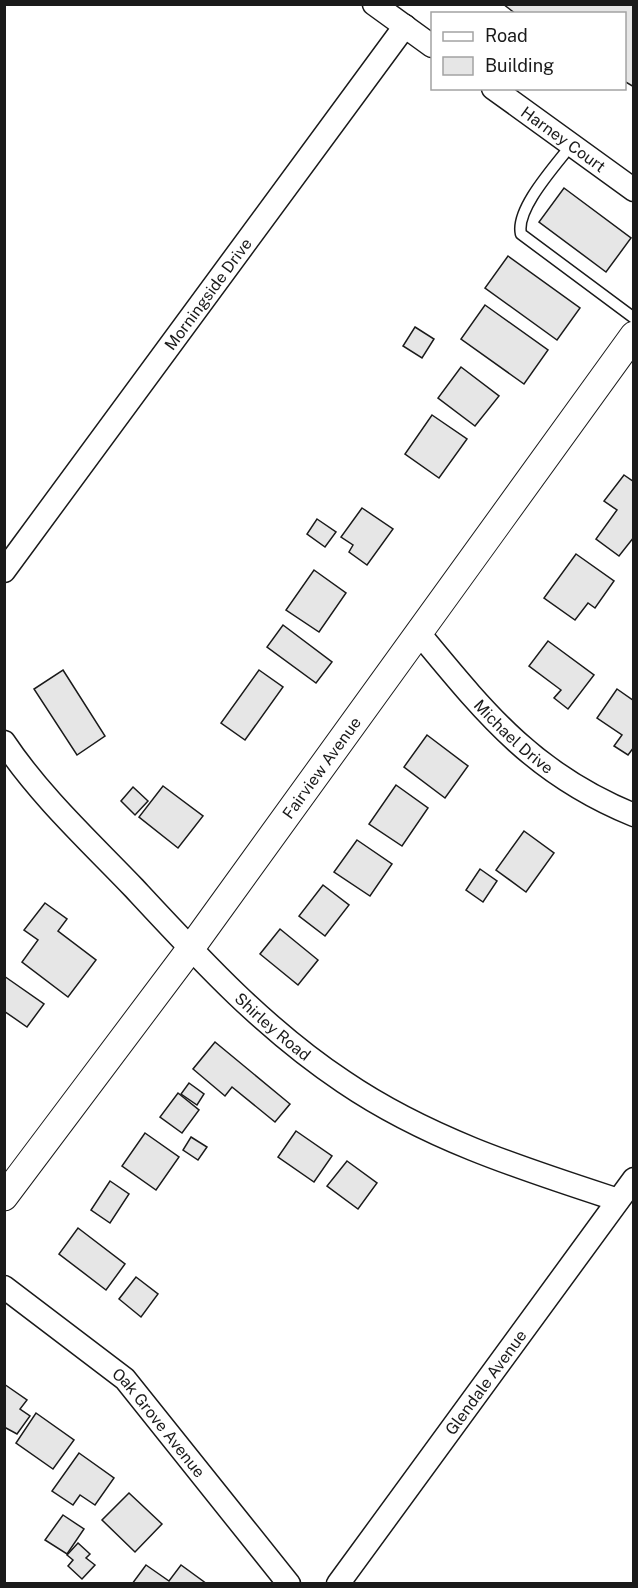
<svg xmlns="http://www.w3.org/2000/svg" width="638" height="1588" viewBox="0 0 638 1588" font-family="'Public Sans',sans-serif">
<rect width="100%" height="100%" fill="#fff"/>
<g fill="#e6e6e6" stroke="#1a1a1a" stroke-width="1.5">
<path d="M503,4h131v83l-10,-6v-67h-108z"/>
<path d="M564,188l67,50 -25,34 -67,-50z"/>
<path d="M508,256l72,52 -23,32 -72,-52z"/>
<path d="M485,305l63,45 -24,34 -63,-45z"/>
<path d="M415,327l19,12 -12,19 -19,-12z"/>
<path d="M461,367l38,29 -24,30 -37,-28z"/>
<path d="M432,415l35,24 -28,39 -34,-24z"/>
<path d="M624,475l10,7v55l-15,19 -23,-17 21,-29 -13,-9z"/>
<path d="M362,508l31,21 -26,36 -18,-13 4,-7 -12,-8z"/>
<path d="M317,519l19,13 -11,15 -18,-13z"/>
<path d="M576,554l38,27 -19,27 -7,-5 -13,17 -31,-22z"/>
<path d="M314,570l32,23 -27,39 -33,-22z"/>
<path d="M283,625l49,37 -16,21 -49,-36z"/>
<path d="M548,641l46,34 -26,34 -14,-11 7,-8 -32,-24z"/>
<path d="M63,670l42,66 -28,19 -43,-66z"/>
<path d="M259,670l24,17 -38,53 -24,-17z"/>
<path d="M617,689l17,12v46l-6,8 -14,-9 8,-11 -25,-17z"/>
<path d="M427,735l41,31 -23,32 -41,-31z"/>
<path d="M396,785l32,23 -26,38 -33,-22z"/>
<path d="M163,786l40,30 -25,32 -39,-31z"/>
<path d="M133,787l15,14 -13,14 -14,-14z"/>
<path d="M524,831l30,22 -28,39 -30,-22z"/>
<path d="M357,840l35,24 -22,32 -36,-24z"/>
<path d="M480,869l17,12 -14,21 -17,-12z"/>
<path d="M323,885l26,20 -24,31 -26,-20z"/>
<path d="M45,903l22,16 -9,12 38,29 -28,37 -46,-35 16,-22 -14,-10z"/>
<path d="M280,929l38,31 -20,25 -38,-31z"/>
<path d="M4,976l40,28 -17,23 -23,-16z"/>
<path d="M215,1042l75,62 -15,18 -43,-35 -7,9 -32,-27z"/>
<path d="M189,1083l15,11 -7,11 -16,-11z"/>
<path d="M178,1093l21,17 -17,23 -22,-16z"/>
<path d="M296,1131l36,25 -18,26 -36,-25z"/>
<path d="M145,1133l34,24 -23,33 -34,-24z"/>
<path d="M191,1137l16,10 -9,13 -15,-10z"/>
<path d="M347,1161l30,22 -19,26 -31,-23z"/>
<path d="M110,1181l19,13 -19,29 -19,-13z"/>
<path d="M78,1228l47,36 -19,26 -47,-36z"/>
<path d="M136,1277l22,17 -17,23 -22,-18z"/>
<path d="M4,1384l23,16 -7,9 10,7 -13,18 -11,-6 -2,2z"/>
<path d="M36,1413l38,27 -21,29 -37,-26z"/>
<path d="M79,1453l35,25 -19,27 -15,-10 -7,10 -21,-14z"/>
<path d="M129,1493l33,31 -27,28 -33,-32z"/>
<path d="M63,1515l21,14 -17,25 -22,-14z"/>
<path d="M78,1543l12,11 -4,4 9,7 -13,14 -14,-13 5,-6 -6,-5z"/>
<path d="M146,1565l23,16 12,-16 26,19h-75z"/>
</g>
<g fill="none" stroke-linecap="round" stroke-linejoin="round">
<defs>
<path id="service" d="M572,144c-16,21 -57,65 -51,90l113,84"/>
<g id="minor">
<path d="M374,4l58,42"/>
<path id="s1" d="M493,88l141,102"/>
<path id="s2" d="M4,571l401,-545"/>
<path id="s3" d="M418,632c67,81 115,142 216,183"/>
<path id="s4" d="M4,742c36,54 86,100 130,146 65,70 130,141 210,194 84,57 179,87 274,118"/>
<path id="s5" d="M4,1287l121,92 164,205"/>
<path id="s6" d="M338,1584l296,-405"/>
</g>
<g id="tertiary">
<path id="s7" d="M4,1197l187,-249 443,-613"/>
</g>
</defs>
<use href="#service" stroke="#1a1a1a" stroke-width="13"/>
<use href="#minor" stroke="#1a1a1a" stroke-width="25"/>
<use href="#tertiary" stroke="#1a1a1a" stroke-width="29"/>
<use href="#service" stroke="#fff" stroke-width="10"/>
<use href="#minor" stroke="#fff" stroke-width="22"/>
<use href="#tertiary" stroke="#fff" stroke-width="27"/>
</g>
<g text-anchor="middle" stroke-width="4.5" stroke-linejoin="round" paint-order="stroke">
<g font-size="16" fill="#1a1a1a" stroke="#fff">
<text dy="6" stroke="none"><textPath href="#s1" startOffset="87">Harney Court</textPath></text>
<text dy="6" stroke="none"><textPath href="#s2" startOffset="344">Morningside Drive</textPath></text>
<text dy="6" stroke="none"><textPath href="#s3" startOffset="142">Michael Drive</textPath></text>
<text dy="6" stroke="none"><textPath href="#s7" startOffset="534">Fairview Avenue</textPath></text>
<text dy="6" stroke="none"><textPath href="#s4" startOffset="392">Shirley Road</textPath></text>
<text dy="6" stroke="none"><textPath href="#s6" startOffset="250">Glendale Avenue</textPath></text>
<text dy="6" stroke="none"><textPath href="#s5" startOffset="207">Oak Grove Avenue</textPath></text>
</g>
</g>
<rect width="638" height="1588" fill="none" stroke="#1a1a1a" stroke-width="12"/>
<rect x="431" y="12" width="195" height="78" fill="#ffffff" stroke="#a3a3a3" stroke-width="1.5"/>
<rect x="443" y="32" width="30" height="9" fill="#ffffff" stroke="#a3a3a3" stroke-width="1.5"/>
<text x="485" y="42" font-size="18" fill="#1a1a1a">Road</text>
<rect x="443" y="57" width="30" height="18" fill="#e6e6e6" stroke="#a3a3a3" stroke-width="1.5"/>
<text x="485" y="72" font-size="18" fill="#1a1a1a">Building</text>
</svg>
